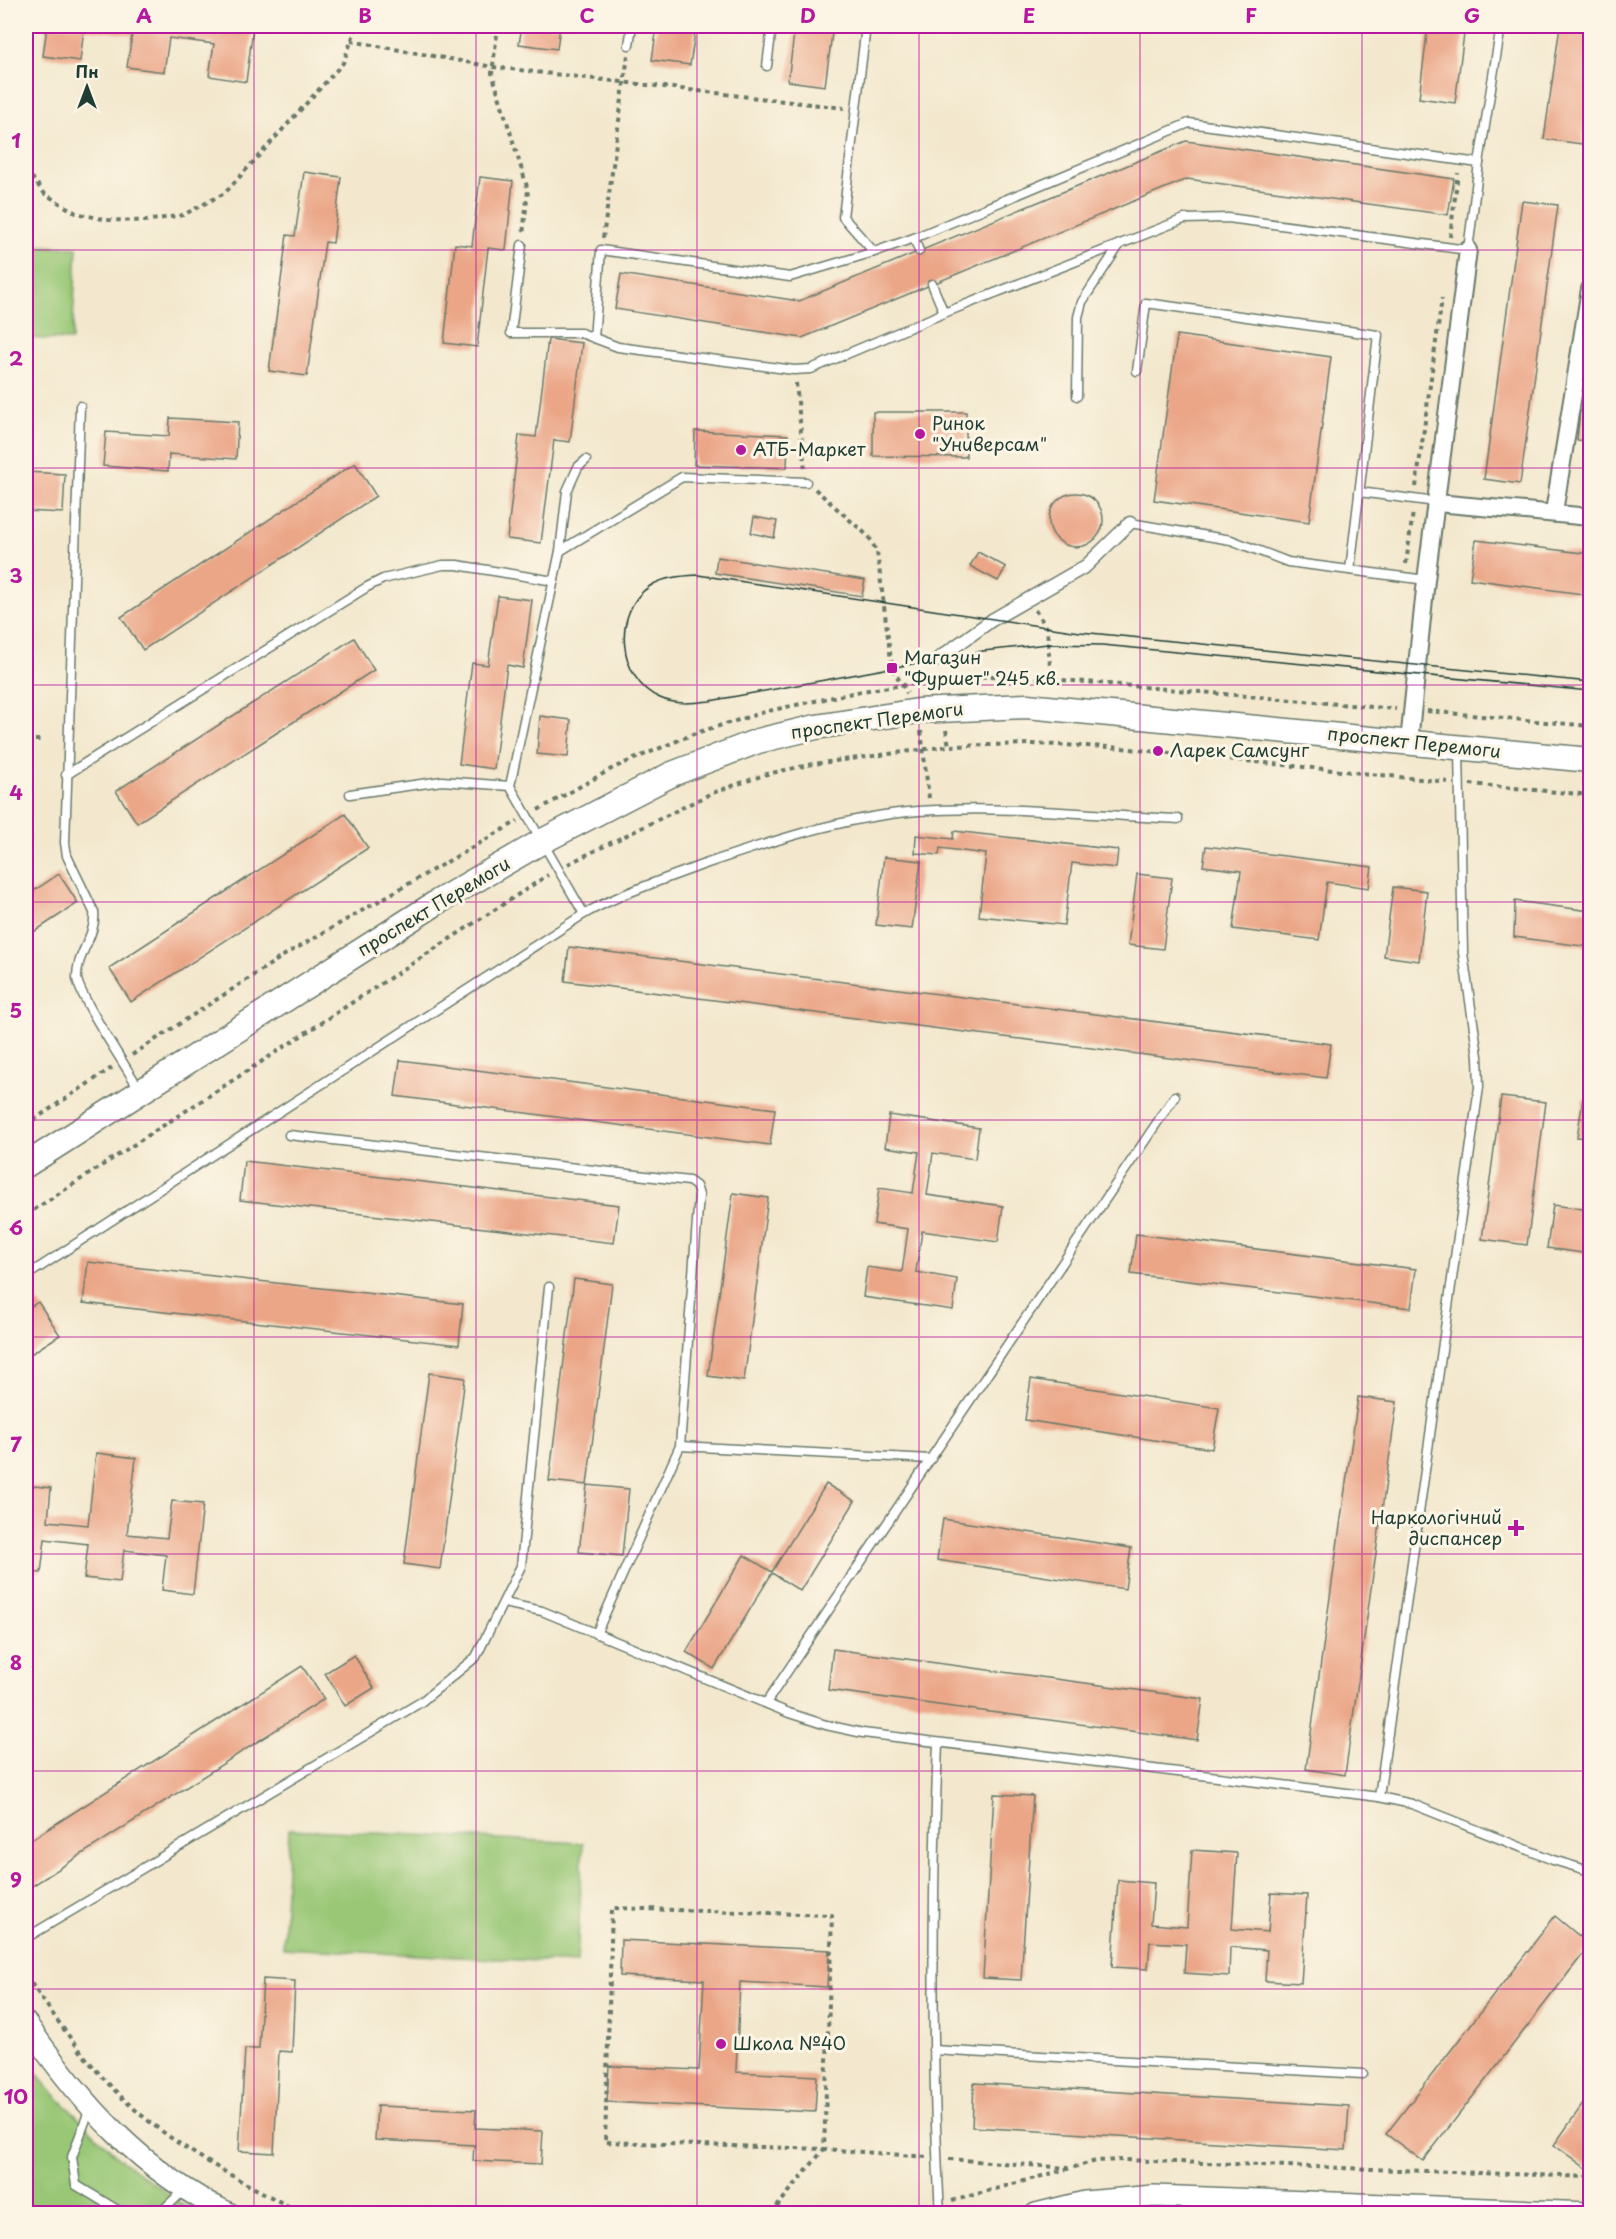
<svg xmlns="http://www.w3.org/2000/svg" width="1616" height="2239" viewBox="0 0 1616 2239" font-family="'Playpen Sans',sans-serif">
<rect width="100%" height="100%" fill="#fcf5e5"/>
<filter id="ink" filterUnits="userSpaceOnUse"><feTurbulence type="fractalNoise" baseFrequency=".0167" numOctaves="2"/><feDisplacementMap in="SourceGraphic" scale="12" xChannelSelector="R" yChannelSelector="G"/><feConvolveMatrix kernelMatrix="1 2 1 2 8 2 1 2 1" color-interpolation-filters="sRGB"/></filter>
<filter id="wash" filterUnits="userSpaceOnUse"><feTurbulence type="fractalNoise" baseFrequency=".008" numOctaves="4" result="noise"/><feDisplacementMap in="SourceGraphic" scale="24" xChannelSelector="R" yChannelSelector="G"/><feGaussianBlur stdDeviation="1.35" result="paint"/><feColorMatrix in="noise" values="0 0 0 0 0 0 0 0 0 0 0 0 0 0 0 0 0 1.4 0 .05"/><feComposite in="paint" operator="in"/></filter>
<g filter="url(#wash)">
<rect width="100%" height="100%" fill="#f3e8ce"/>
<g fill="#99c776" stroke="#5c8255" stroke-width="1.5">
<path d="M26,245l51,3 -5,92 -46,-2z"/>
<path d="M289,1829l294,14 -6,120 -294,-15z"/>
<path d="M26,2058l22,30 70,69 76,56h-168z"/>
</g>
<g id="blocks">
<g fill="#eba687">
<path d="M47,26h188l18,2 -7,54 -37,-6 5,-32 -45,-6 -5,34 -37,-5 5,-32 -48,-6 -4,32 -37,-5z"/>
<path d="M396,26h28l-1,4z"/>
<path d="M522,26h38l-3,23 -38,-5z"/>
<path d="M657,26h39l-6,39 -38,-5z"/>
<path d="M795,26h38l-8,60 -37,-5z"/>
<path d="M1428,26h37l-10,77 -36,-5z"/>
<path d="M1560,26h30v59l-8,59 -38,-5z"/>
<path d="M1186,141l268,38 -6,36 -261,-36 -385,159 -187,-29 6,-35 178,27z"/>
<path d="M304,172l37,5 -8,66 -8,-1 -18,134 -38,-5 18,-136 8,1z"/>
<path d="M480,177l33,4 -7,69 -18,-2 -11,99 -33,-4 11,-99 17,2z"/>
<path d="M1522,201l36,4 -38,279 -36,-5z"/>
<path d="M1177,335l154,22 -22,165 -155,-22z"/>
<path d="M548,339l34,4 -12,99 -16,-2 -13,103 -34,-4 12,-104 17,2z"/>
<path d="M1580,411l10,1v29l-13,-1z"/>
<path d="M873,412h93v45l-93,-1z"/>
<path d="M170,418l68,4 -2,37 -67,-5 -1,17 -65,-5 3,-34 63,4z"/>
<path d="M695,431l93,4 -1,33 -93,-3z"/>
<path d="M355,463l21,33 -233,154 -22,-33z"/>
<path d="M26,472l39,2 -2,39 -37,-2z"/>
<circle cx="1076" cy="520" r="27"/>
<path d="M754,517l23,4 -3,17 -23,-5z"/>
<path d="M1476,540l114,14v41l-120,-16z"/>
<path d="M978,552l28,15 -8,14 -28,-15z"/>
<path d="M717,557l148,23 -3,16 -147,-23z"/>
<path d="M498,596l34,4 -9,68 -16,-3 -13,104 -35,-5 13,-101 16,2z"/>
<path d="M354,638l20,32 -237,153 -21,-32z"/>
<path d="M540,716l31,4 -3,37 -31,-3z"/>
<path d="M345,814l23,34 -237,154 -22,-34z"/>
<path d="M954,831l164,19 -2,18 -44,-5 -8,62 -85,-9 7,-62 -46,-6 -1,7 -24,-2 1,-18 37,4z"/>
<path d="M1206,846l166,21 -3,21 -42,-6 -8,58 -86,-11 8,-58 -38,-5z"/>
<path d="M884,857l37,4 -9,68 -36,-4z"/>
<path d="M59,874l19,29 -52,34v-41z"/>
<path d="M1137,874l35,4 -9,71 -35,-4z"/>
<path d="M1393,887l34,4 -8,70 -35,-5z"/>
<path d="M1515,901l75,10v36l-76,-10z"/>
<path d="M569,947l762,97 -5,34 -761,-97z"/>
<path d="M400,1060l375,49 -5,36 -375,-49z"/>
<path d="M1501,1097l45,5 -19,143 -45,-6z"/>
<path d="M1583,1099l7,1v38l-13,-1z"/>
<path d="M889,1115l90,13 -4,31 -42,-6 -6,42 76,11 -5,36 -76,-11 -6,41 41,7 -4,31 -90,-13 4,-30 35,5 6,-43 -34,-5 5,-36 34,5 6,-41 -34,-5z"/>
<path d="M244,1161l375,44 -5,38 -374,-43z"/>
<path d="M733,1193l35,5 -24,183 -36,-5z"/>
<path d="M1553,1205l37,5v44l-43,-6z"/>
<path d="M1136,1234l280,35 -5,39 -280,-34z"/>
<path d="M88,1262l375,42 -4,41 -376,-42z"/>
<path d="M574,1279l38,5 -25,201 -38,-4z"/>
<path d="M38,1302l22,33 -34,22v-47z"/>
<path d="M429,1373l36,5 -25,191 -36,-5z"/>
<path d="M1031,1379l188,29 -7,41 -187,-29z"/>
<path d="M1358,1397l39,5 -52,373 -39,-6z"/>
<path d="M96,1453l40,5 -9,76 40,4 5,-37 31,3 -10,90 -31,-4 4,-35 -42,-5 -4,32 -36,-4 4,-34 -43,-5 -4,34 -15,-1v-87l25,3 -3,33 40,4z"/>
<path d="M826,1484l29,17 -55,90 -28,-18 -58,96 -28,-17 58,-97 28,17z"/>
<path d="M587,1485l42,4 -7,67 -43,-4z"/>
<path d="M943,1519l188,29 -6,41 -188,-29z"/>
<path d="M833,1649l370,50 -6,41 -369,-50z"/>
<path d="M354,1655l20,33 -29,18 -20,-33z"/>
<path d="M302,1666l22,33 -298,191v-47z"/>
<path d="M994,1794l39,2 -12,184 -38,-2z"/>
<path d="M1192,1850l45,3 -5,76 36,3 3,-39 36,2 -6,88 -36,-2 2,-31 -37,-3 -1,29 -45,-3 2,-29 -36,-2 -2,27 -36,-2 6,-87 36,3 -3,41 36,3z"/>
<path d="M1555,1916l35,29 -167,216 -37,-27z"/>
<path d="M621,1940l208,10 -2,37 -87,-5 -4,90 81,4 -2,36 -208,-10 2,-36 90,4 5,-90 -84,-4z"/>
<path d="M263,1979l32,2 -3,71 -13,-1 -5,102 -35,-2 6,-102h14z"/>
<path d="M974,2083l375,23 -3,44 -374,-23z"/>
<path d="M1590,2094v77l-36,-26z"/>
<path d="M377,2106l99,4 -1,18 68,3 -2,33 -68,-3 1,-16 -99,-5z"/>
</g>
</g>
</g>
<g filter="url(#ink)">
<use href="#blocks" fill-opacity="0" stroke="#69796a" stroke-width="1.5"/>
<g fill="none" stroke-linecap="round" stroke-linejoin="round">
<defs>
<g id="service">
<path d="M866,26l-23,191 31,35 40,-14 5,13"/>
<path d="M629,45l3,-19"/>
<path d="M767,66l5,-40"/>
<path d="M1479,163l22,-137"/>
<path d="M522,245l-11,88h70l37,14 176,23 17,-1 133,-56 240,-94 44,-1 240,32 11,-87 -290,-40 -275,115"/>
<path d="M932,284l12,29"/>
<path d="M594,338l7,-88 189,27 84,-25"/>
<path d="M1137,371l9,-68 232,32 -28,235"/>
<path d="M1077,396l1,-79 4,-15 38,-58"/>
<path d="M80,406l-15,437 2,13 27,56c3,23 -18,42 -17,66 1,17 51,92 63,112"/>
<path d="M1359,492l77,10"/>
<path d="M1130,523l101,17 57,22 138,18"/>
<path d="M560,551l122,-74 124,5"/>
<path d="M66,775l301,-188 16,-8 60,-14h14l97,16"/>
<path d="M350,794l92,-13 68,5"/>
<path d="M584,914l-74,-128 50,-235 7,-60 11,-24 8,-7"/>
<path d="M289,1135l400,46 7,5 3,9 -19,251 -84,188"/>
<path d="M26,1276l558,-362c38,-21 78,-34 118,-49 70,-24 142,-48 216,-54 86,-6 174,4 260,8"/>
<path d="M680,1446l251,13"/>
<path d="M504,1603l38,8 247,102 37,12 37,8 516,64 33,7 141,56 37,11"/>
<path d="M766,1703l409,-607"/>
<path d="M938,1743c-6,157 -7,314 2,471"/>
<path d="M1379,1797l100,-710 -1,-31 -15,-103 -4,-203"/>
<path d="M26,1938l395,-236 55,-45 45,-91 28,-279"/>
<path d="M933,2050l430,24"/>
<path d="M90,2108l-18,49 4,28 48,29"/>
<path d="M159,2214l25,-24"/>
</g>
<path id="pedestrian" d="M935,661l57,-41 94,-54 44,-43"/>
<g id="minor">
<path d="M1437,503l153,14"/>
<path d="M1554,512l36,-223"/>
<path d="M1409,742l17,-162 42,-330"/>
</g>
<g id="tertiary">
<path d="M26,2023c54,79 116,149 204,191"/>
<path d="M1036,2214l49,-12 69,-6 436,17"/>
</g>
<path id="secondary" d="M26,1165l410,-262 105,-61 131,-68 86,-33 58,-14 102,-16 109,-5 563,54"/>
</defs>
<use href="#service" stroke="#69796a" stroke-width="11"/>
<use href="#pedestrian" stroke="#69796a" stroke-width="15"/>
<use href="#minor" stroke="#69796a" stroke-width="20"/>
<use href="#tertiary" stroke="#69796a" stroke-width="24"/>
<use href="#secondary" stroke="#69796a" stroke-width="27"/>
<g stroke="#69796a" stroke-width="4" stroke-dasharray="4.5 4.5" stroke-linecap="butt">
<path d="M498,26l-6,47 36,117 -5,45"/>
<path d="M351,41l142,26 351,41"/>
<path d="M26,170l19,24 31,19 31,7 38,1 38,-6 42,-22 118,-130 14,-37"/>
<path d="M1450,237l8,-64"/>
<path d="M603,238l25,-183"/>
<path d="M796,383l9,88"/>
<path d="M1416,487l26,-189"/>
<path d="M815,489l54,48 8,15 15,116 15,25"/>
<path d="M1406,564l7,-52"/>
<path d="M1035,610l12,18 4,51"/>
<path d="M1427,711l163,15"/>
<path d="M946,730l3,16"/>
<path d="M921,731l8,67"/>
<path d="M26,740h14"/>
<path d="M1470,784l120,11"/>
<path d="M538,810l77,-43 81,-34 72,-22 94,-20 41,-6 88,-9 60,3 345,30"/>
<path d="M568,864l144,-71 55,-19 46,-10 136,-18 83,-2 79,3 337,35"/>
<path d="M132,1055l151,-99 235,-135"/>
<path d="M26,1125l87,-58"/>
<path d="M26,1215l522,-340"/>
<path d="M26,1976c34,48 67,98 113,137 49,42 108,71 164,101"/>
<path d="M949,2159l119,9"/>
<path d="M952,2201l144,-40 28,-1 466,17"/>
<path d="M771,2214l53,-65 8,-234 -220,-7 -7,234 219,7 103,8"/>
<path d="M911,2214l17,-5"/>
</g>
<use href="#service" stroke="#fff" stroke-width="8"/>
<use href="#pedestrian" stroke="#fff" stroke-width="12"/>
<use href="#minor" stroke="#fff" stroke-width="16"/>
<use href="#tertiary" stroke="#fff" stroke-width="21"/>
<use href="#secondary" stroke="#fff" stroke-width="24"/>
<path stroke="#1f3d34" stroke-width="1.5" d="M1590,682l-510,-50 -382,-57c-17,1 -34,2 -48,11 -39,26 -32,94 10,112 15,7 33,5 50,3l273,-50 65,-7 54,1 488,46"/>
</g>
</g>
<path fill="none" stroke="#b5179e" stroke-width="1.5" stroke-opacity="0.55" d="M254,26v2188M476,26v2188M697,26v2188M919,26v2188M1140,26v2188M1362,26v2188M26,250h1564M26,468h1564M26,685h1564M26,902h1564M26,1120h1564M26,1337h1564M26,1554h1564M26,1771h1564M26,1989h1564"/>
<g fill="#b5179e" stroke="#fcf5e5" stroke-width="2">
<circle cx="920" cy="434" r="6"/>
<circle cx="741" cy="450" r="6"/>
<rect x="886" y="662" width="12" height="12" rx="3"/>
<circle cx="1158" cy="751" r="6"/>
<path d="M1513 1519h6v6h6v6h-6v6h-6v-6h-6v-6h6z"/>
<circle cx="721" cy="2044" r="6"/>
</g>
<g text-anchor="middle" stroke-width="6" stroke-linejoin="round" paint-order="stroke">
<g font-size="18" fill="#1f3d34" stroke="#fcf5e5" text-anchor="start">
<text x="932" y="430">Ринок<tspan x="932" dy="21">"Универсам"</tspan></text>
<text x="753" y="456">АТБ-Маркет</text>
<text x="904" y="664">Магазин<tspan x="904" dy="21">"Фуршет" 245 кв.</tspan></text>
<text x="1170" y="757">Ларек Самсунг</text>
<text x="1502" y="1524" text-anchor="end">Наркологічний<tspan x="1502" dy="21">диспансер</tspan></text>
<text x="733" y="2050">Школа №40</text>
</g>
<g font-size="18" fill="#1f3d34" stroke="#fcf5e5">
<text transform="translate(877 721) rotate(-8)" y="6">проспект Перемоги</text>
<text transform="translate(1414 743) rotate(6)" y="6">проспект Перемоги</text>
<text transform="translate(434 907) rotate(-31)" y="6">проспект Перемоги</text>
</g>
</g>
<rect width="1616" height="2239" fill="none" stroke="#fcf5e5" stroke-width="66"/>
<g transform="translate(87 87)" stroke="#fcf5e5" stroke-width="4.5" paint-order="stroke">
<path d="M0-4.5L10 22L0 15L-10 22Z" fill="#1f3d34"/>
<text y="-9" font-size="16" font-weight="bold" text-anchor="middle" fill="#1f3d34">Пн</text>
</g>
<rect x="33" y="33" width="1550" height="2173" fill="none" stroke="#b5179e" stroke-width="2"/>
<g font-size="20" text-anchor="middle" font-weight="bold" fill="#b5179e">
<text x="144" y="23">A</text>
<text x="365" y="23">B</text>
<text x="587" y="23">C</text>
<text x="808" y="23">D</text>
<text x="1029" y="23">E</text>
<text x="1251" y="23">F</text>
<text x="1472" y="23">G</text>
<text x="16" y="148">1</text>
<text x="16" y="366">2</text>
<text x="16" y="583">3</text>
<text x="16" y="800">4</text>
<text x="16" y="1018">5</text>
<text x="16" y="1235">6</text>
<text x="16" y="1452">7</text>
<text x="16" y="1670">8</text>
<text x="16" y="1887">9</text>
<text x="16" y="2104">10</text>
</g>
</svg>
